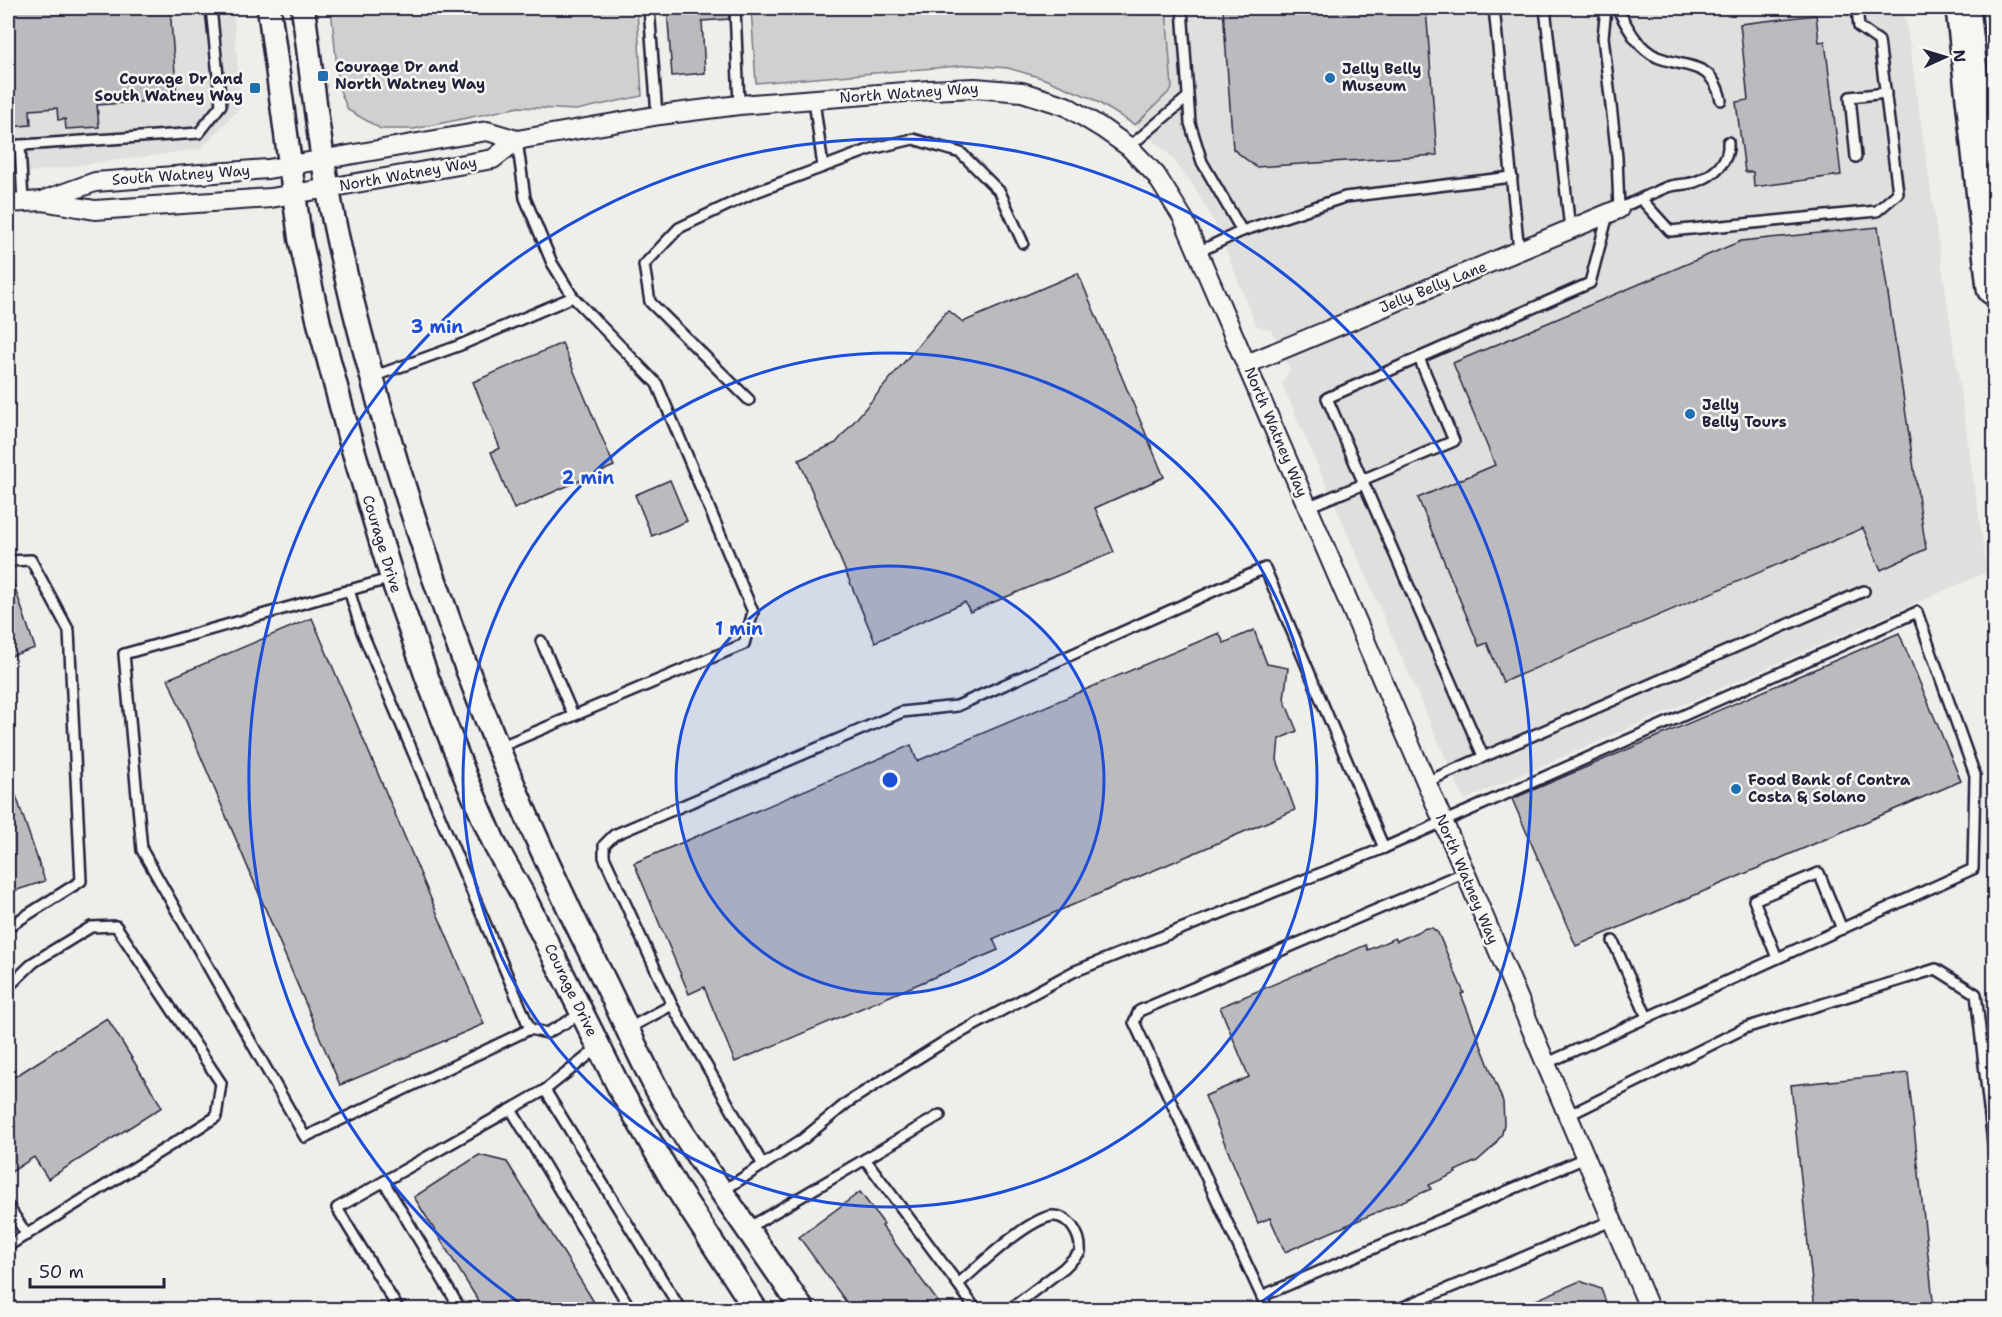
<svg xmlns="http://www.w3.org/2000/svg" width="2002" height="1317" viewBox="0 0 2002 1317" font-family="'Shantell Sans',sans-serif">
<rect width="100%" height="100%" fill="#eeeeeb"/>
<filter id="ink" filterUnits="userSpaceOnUse"><feTurbulence type="fractalNoise" baseFrequency=".0167" numOctaves="2"/><feDisplacementMap in="SourceGraphic" scale="12" xChannelSelector="R" yChannelSelector="G"/><feConvolveMatrix kernelMatrix="1 2 1 2 8 2 1 2 1" color-interpolation-filters="sRGB"/></filter>
<g filter="url(#ink)">
<g fill="#dfdfde">
<path d="M8,8h225l8,99 -40,42 -193,26z"/>
<path d="M1166,8h738l83,564 -523,228 -182,-416 8,-15 -19,-39 -15,-5 -42,-104 -23,-39 -23,-29 -33,-28 37,-36z"/>
</g>
<g fill="#d0d0d1" stroke="#797986" stroke-width="1.5">
<path d="M331,8h306l5,88 -66,14 -57,-3 -105,22h-33l-33,-19 -9,-22z"/>
<path d="M751,8h415l6,81 -37,36 -44,-27 -49,-20 -34,-10 -38,-3 -214,18z"/>
</g>
<g fill="#bbbbbf" stroke="#22223b" stroke-width="1.5">
<path d="M8,8h162l7,91 -80,6 2,22 -33,2 -1,-10 -7,1 -1,-12 -27,2 1,15 -23,2z"/>
<path d="M667,8h61l1,11 -27,2 3,52 -33,3z"/>
<path d="M1223,8h203l11,147 -181,12 -23,-18z"/>
<path d="M1816,15l3,27 6,-1 16,134 -87,12 -1,-15h-8l-9,-70 12,-2 -8,-76z"/>
<path d="M1878,227l48,322 -45,21 -18,-42 -360,154 -16,-39 -8,3 -61,-148 77,-33 -42,-102 288,-122z"/>
<path d="M1078,273l86,204 -69,31 19,44 -144,60 -5,-10 -90,40 -76,-182 37,-17 112,-133 15,12z"/>
<path d="M562,343l52,123 -100,43 -23,-57 9,-4 -27,-66z"/>
<path d="M670,480l17,41 -35,15 -17,-41z"/>
<path d="M8,573h2l25,75 -27,9z"/>
<path d="M312,618l172,406 -144,61 -172,-406z"/>
<path d="M1254,630l13,34 21,4 -4,31 13,32 -18,8 -2,21 18,50 -302,129 5,11 -263,112 -31,-75 -15,7 -55,-131 277,-118 6,16 302,-128 5,10z"/>
<path d="M1899,633l62,148 -385,165 -64,-147z"/>
<path d="M10,778l35,103 -37,12v-114z"/>
<path d="M1426,928h6l6,5 26,60 -3,1 42,108 1,22 -2,10 -9,13 -16,14 -22,10 1,2 -27,12 2,4 -146,63 -15,-34 -12,5 -53,-127 44,-19 -29,-70 146,-62 2,5 27,-12 2,3z"/>
<path d="M107,1018l55,89 -114,72 -14,-22 -26,17v-93z"/>
<path d="M1908,1073l26,237h-119l-24,-225z"/>
<path d="M479,1155l28,7 92,148h-115l-70,-113z"/>
<path d="M860,1192l24,32 -2,2 62,84h-92l-53,-73z"/>
<path d="M1580,1281l21,8 8,21h-96z"/>
</g>
<g fill="none" stroke-linecap="round" stroke-linejoin="round">
<defs>
<g id="service">
<path d="M649,8l8,107"/>
<path d="M735,8l4,97"/>
<path d="M1182,8l8,115 12,39 40,69"/>
<path d="M1494,8l25,243"/>
<path d="M1545,8l25,221"/>
<path d="M1606,8l-3,29 14,120 2,52c16,-8 32,-15 48,-22 9,-3 19,-2 28,-5 18,-6 35,-20 33,-40"/>
<path d="M1617,8c10,18 20,40 40,49 30,12 55,3 64,43"/>
<path d="M517,140l8,58 27,65 21,34"/>
<path d="M20,145l3,57"/>
<path d="M8,146l191,-13 22,-28 -10,-97"/>
<path d="M1129,147l59,-50"/>
<path d="M1856,157l-6,-60 36,-4"/>
<path d="M823,167l48,-18 42,-10 48,14 39,39 23,51"/>
<path d="M1641,199l29,32 207,-20 21,-18 -19,-152 -20,-14 -2,-19"/>
<path d="M1198,252l44,-21 103,-34 167,-20"/>
<path d="M372,377l86,-31 115,-49 84,87 96,228 -9,32 -247,104"/>
<path d="M749,400l-99,-98 -6,-37 35,-37 74,-35 70,-26 -9,-67"/>
<path d="M1362,480l92,-39 -35,-83"/>
<path d="M1364,484l-37,-86 263,-115 18,-69"/>
<path d="M1307,507l57,-23 119,272"/>
<path d="M8,561l23,-1 38,71 12,250 -73,46"/>
<path d="M392,578l-268,76 18,196 163,287 225,-108 17,4 34,-19"/>
<path d="M349,590l13,42 168,397"/>
<path d="M541,641l32,74"/>
<path d="M1426,782l438,-191"/>
<path d="M1613,941l34,76"/>
<path d="M1777,958l-23,-58 65,-27 23,56"/>
<path d="M8,987l26,-25 57,-35 25,-1 105,157 -5,34 -208,129"/>
<path d="M627,1029l45,-24"/>
<path d="M545,1090l136,220"/>
<path d="M512,1111l119,199"/>
<path d="M1567,1116l178,-88 191,-59 40,25 18,158"/>
<path d="M865,1159l93,125c21,-18 68,-64 94,-68 9,-1 15,4 20,10 6,8 9,16 8,26l-16,16 -55,42"/>
<path d="M763,1165l-91,-160 -68,-148v-12l10,-10 288,-123 55,-6 308,-138 119,280"/>
<path d="M384,1182l77,128"/>
<path d="M721,1192l82,-53 45,-37 99,-62 126,-68 311,-124 533,-236 58,163 -2,94 -428,195"/>
<path d="M8,1206l19,29"/>
<path d="M748,1228l192,-113"/>
<path d="M958,1284l18,26"/>
<path d="M1262,1296l323,-138"/>
<path d="M399,1310l-62,-102 208,-118 54,-43"/>
<path d="M1268,1310l-134,-288 5,-11 326,-139"/>
<path d="M1396,1310l215,-89"/>
</g>
<g id="minor">
<path d="M42,201l53,-19 173,-13 219,-38 30,9 143,-25 79,-10 191,-15 45,-2 47,4 44,14 36,22 27,19 27,28 27,43 282,654 185,438"/>
<path d="M8,203l34,-2 53,9 176,-12 222,-39 24,-19"/>
<path d="M1247,364l372,-155"/>
</g>
<g id="tertiary">
<path d="M269,8l31,230 19,85 30,113 43,142 36,102 38,98 30,69 27,48 98,196 57,99 78,120"/>
<path d="M303,8c8,60 14,122 25,182 13,72 32,143 51,213 55,194 127,381 217,561 24,46 43,95 69,140 42,71 92,137 138,206"/>
</g>
<path id="motorway" d="M1963,8l31,280"/>
</defs>
<use href="#service" stroke="#22223b" stroke-width="14"/>
<use href="#minor" stroke="#22223b" stroke-width="22"/>
<use href="#tertiary" stroke="#22223b" stroke-width="27"/>
<use href="#motorway" stroke="#22223b" stroke-width="38"/>
<use href="#service" stroke="#f6f6f2" stroke-width="9"/>
<use href="#minor" stroke="#f6f6f2" stroke-width="18"/>
<use href="#tertiary" stroke="#f6f6f2" stroke-width="22"/>
<use href="#motorway" stroke="#f6f6f2" stroke-width="33"/>
</g>
</g>
<circle cx="890" cy="780" r="214" fill="#1d4ed8" fill-opacity=".12"/>
<g fill="none" stroke="#1d4ed8" stroke-width="3">
<circle cx="890" cy="780" r="214"/>
<circle cx="890" cy="780" r="427"/>
<path d="M527 1308A641 641 0 1 1 1253 1308"/>
</g>
<g fill="#1f6fb2" stroke="#f6f6f2" stroke-width="2">
<rect x="317" y="70" width="12" height="12" rx="3"/>
<circle cx="1330" cy="78" r="6"/>
<rect x="249" y="82" width="12" height="12" rx="3"/>
<circle cx="1690" cy="414" r="6"/>
<circle cx="1736" cy="789" r="6"/>
</g>
<g text-anchor="middle" stroke-width="5" stroke-linejoin="round" paint-order="stroke">
<g font-size="15" font-weight="bold" fill="#22223b" stroke="#f6f6f2" text-anchor="start">
<text x="335" y="72">Courage Dr and<tspan x="335" dy="17">North Watney Way</tspan></text>
<text x="1342" y="74">Jelly Belly<tspan x="1342" dy="17">Museum</tspan></text>
<text x="243" y="84" text-anchor="end">Courage Dr and<tspan x="243" dy="17">South Watney Way</tspan></text>
<text x="1702" y="410">Jelly<tspan x="1702" dy="17">Belly Tours</tspan></text>
<text x="1748" y="785">Food Bank of Contra<tspan x="1748" dy="17">Costa &amp; Solano</tspan></text>
</g>
<g font-size="15" fill="#22223b" stroke="#f6f6f2">
<text transform="translate(909 93) rotate(-4)" y="5">North Watney Way</text>
<text transform="translate(408 174) rotate(-10)" y="5">North Watney Way</text>
<text transform="translate(181 175) rotate(-4)" y="5">South Watney Way</text>
<text transform="translate(1433 287) rotate(-22)" y="5">Jelly Belly Lane</text>
<text transform="translate(1276 432) rotate(67)" y="5">North Watney Way</text>
<text transform="translate(382 544) rotate(73)" y="5">Courage Drive</text>
<text transform="translate(1467 879) rotate(67)" y="5">North Watney Way</text>
<text transform="translate(571 990) rotate(64)" y="5">Courage Drive</text>
</g>
</g>
<circle cx="890" cy="780" r="9" fill="#1d4ed8" stroke="#f6f6f2" stroke-width="3"/>
<g font-size="18" text-anchor="middle" font-weight="bold" fill="#1d4ed8" stroke="#f6f6f2" stroke-width="5" stroke-linejoin="round" paint-order="stroke">
<text x="437" y="333">3 min</text>
<text x="588" y="484">2 min</text>
<text x="739" y="635">1 min</text>
</g>
<rect width="2002" height="1317" fill="none" stroke="#f6f6f2" stroke-width="30"/>
<rect x="15" y="15" width="1972" height="1287" fill="none" stroke="#22223b" stroke-width="2" filter="url(#ink)"/>
<g transform="translate(1945 57) rotate(86)" stroke="#f6f6f2" stroke-width="4.5" paint-order="stroke">
<path d="M0-4.5L10 22L0 15L-10 22Z" fill="#22223b"/>
<text y="-9" font-size="16" font-weight="bold" text-anchor="middle" fill="#22223b">N</text>
</g>
<path d="M30 1278v9h134v-9" fill="none" stroke="#22223b" stroke-width="3"/>
<text x="39" y="1278" font-size="18" fill="#22223b" stroke="#f6f6f2" stroke-width="4.5" paint-order="stroke">50 m</text>
</svg>
